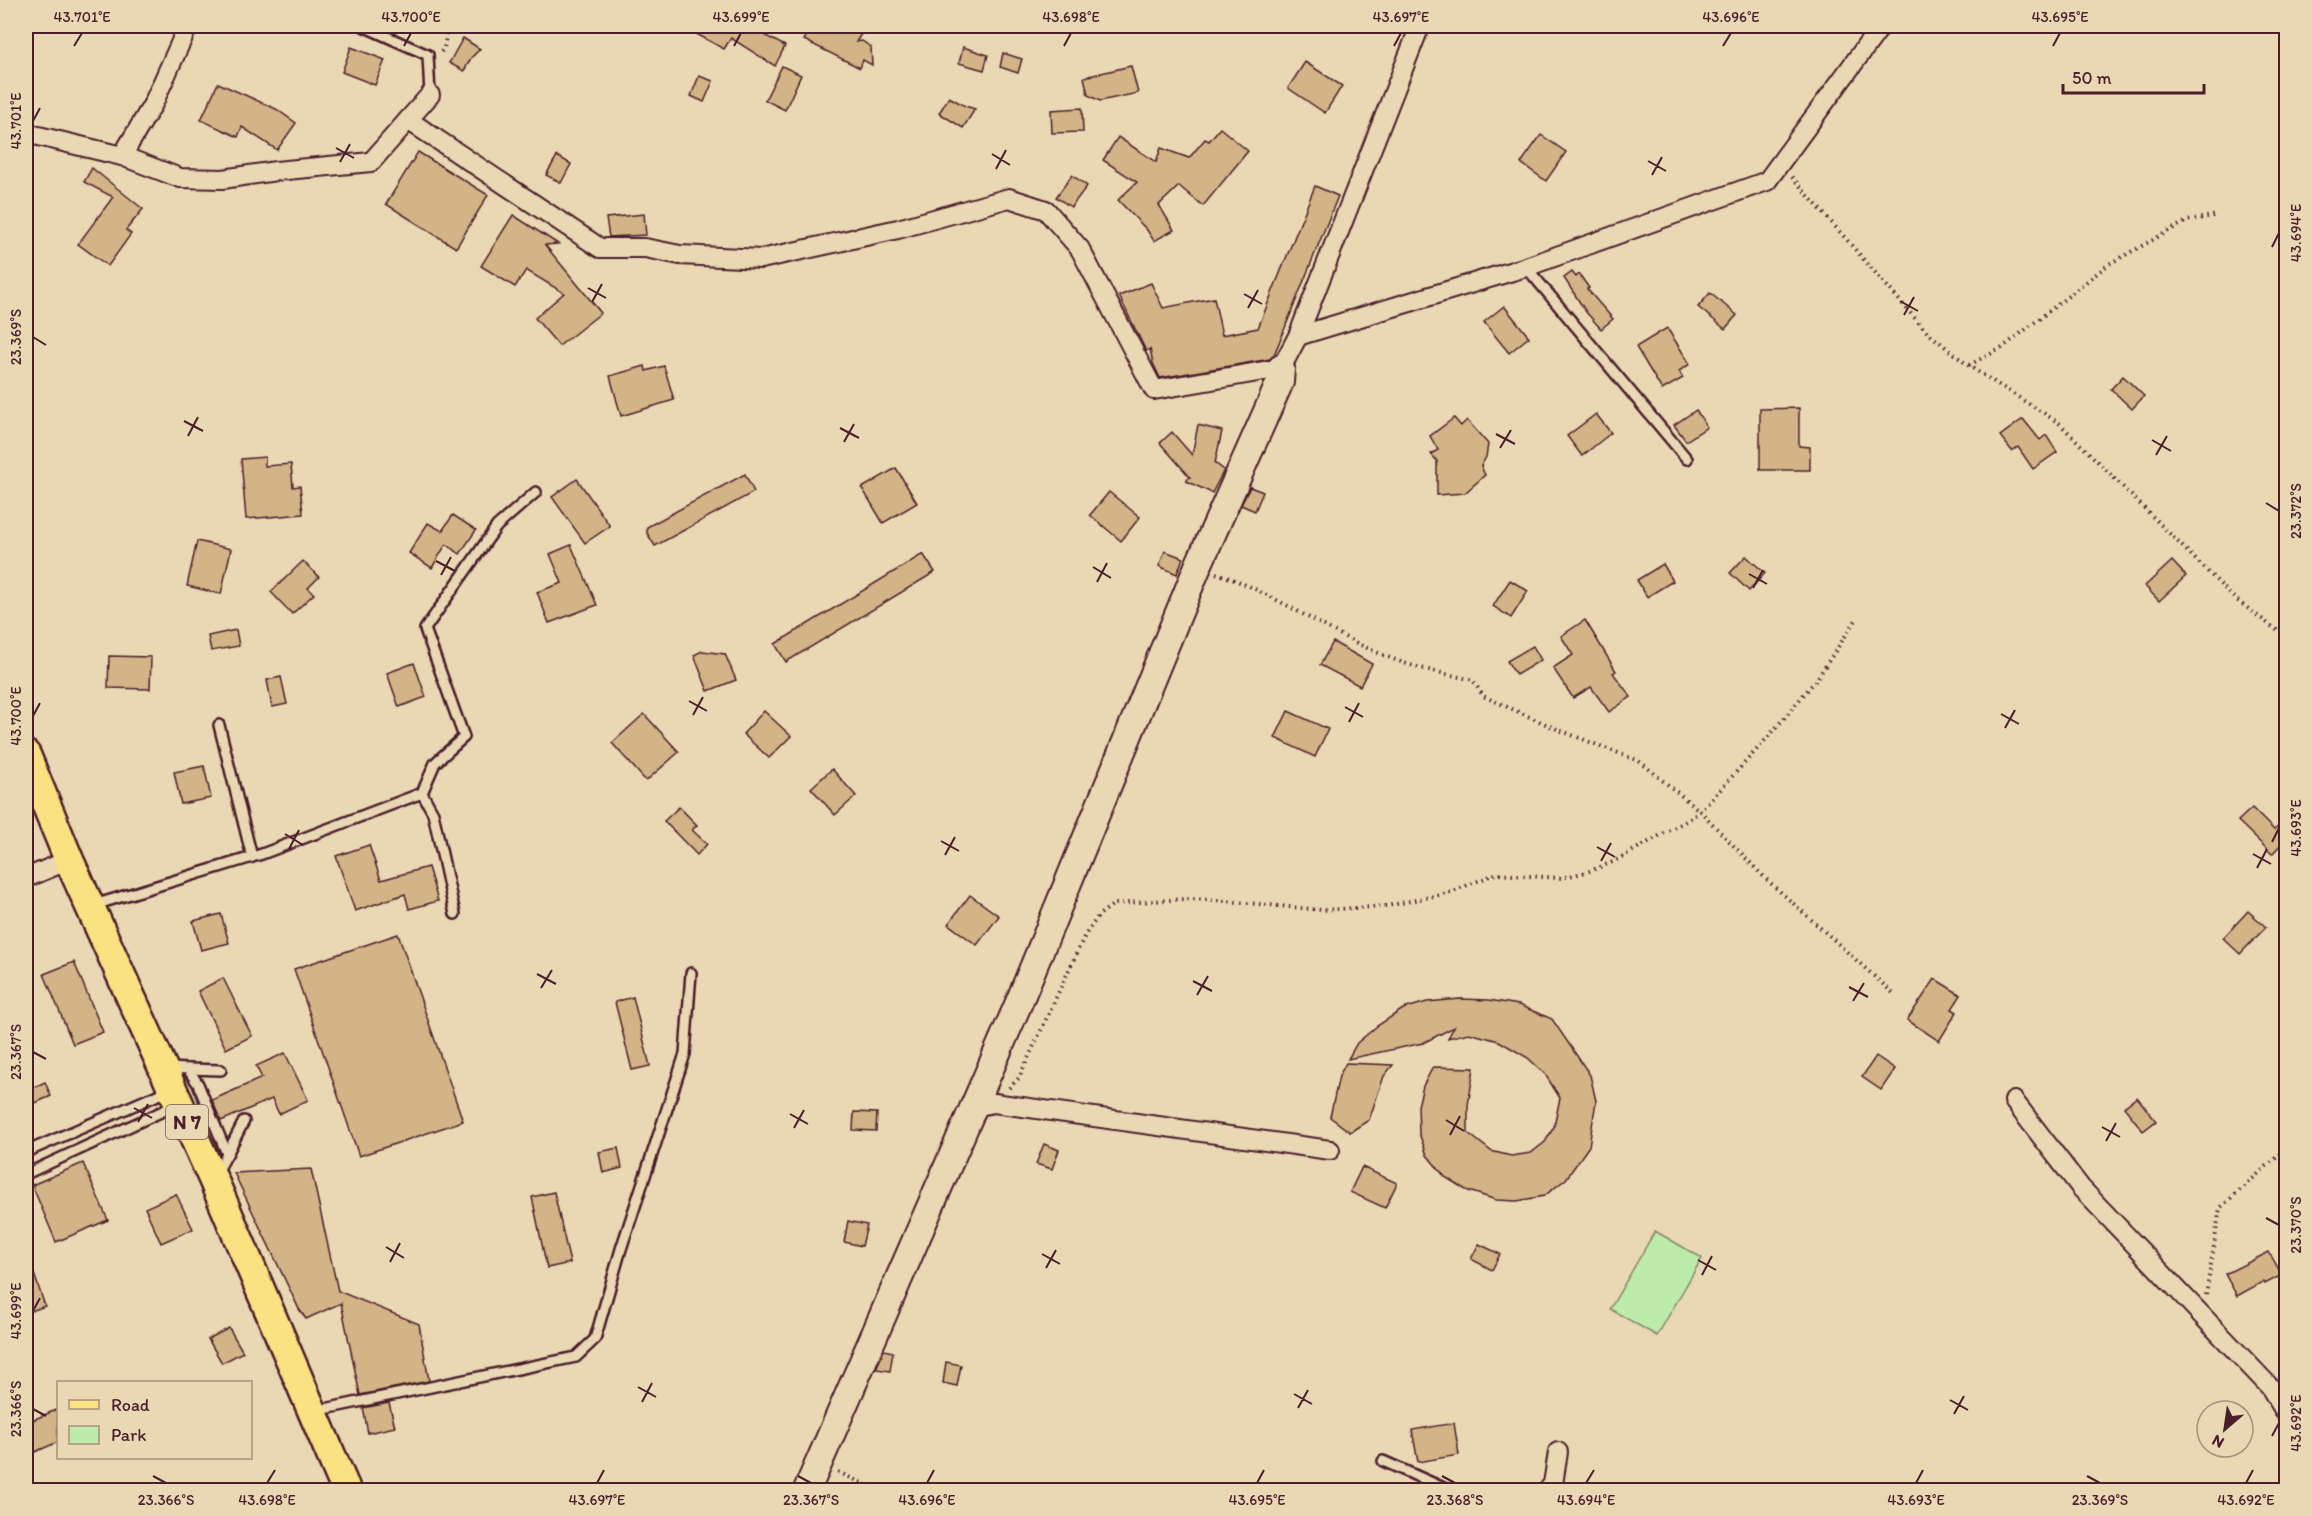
<svg xmlns="http://www.w3.org/2000/svg" width="2312" height="1516" viewBox="0 0 2312 1516" font-family="Itim,sans-serif">
<rect width="100%" height="100%" fill="#ead8b5"/>
<filter id="ink" filterUnits="userSpaceOnUse"><feTurbulence type="fractalNoise" baseFrequency=".0167" numOctaves="2"/><feDisplacementMap in="SourceGraphic" scale="12" xChannelSelector="R" yChannelSelector="G"/><feConvolveMatrix kernelMatrix="1 2 1 2 8 2 1 2 1" color-interpolation-filters="sRGB"/></filter>
<g filter="url(#ink)">
<path fill="#bcebaa" stroke="#83856a" stroke-width="1.5" d="M1655,1231l47,27 -45,78 -47,-27z"/>
<g fill="#d2b486" stroke="#4a1f2b" stroke-width="1.5">
<path d="M682,26h90l-6,10 19,10 -10,20 -44,-28 -7,11z"/>
<path d="M812,26h54l-10,16 6,-1 9,6 1,18 -9,-5 -3,8 -56,-28z"/>
<path d="M463,38l17,11 -9,9 -7,13 -15,-8z"/>
<path d="M351,47l34,13 -10,25 -33,-13z"/>
<path d="M963,47l25,8 -4,15 -25,-7z"/>
<path d="M1003,53l19,6 -4,14 -18,-6z"/>
<path d="M1305,62l37,24 -17,27 -37,-25z"/>
<path d="M782,66l19,9 -16,35 -20,-10z"/>
<path d="M1131,66l7,27 -38,8 -12,-6 -4,-18z"/>
<path d="M699,76l14,5 -9,21 -13,-6z"/>
<path d="M218,83l58,26 20,14 -19,27 -35,-23 -4,10 -37,-17z"/>
<path d="M949,97l16,9 10,3 -12,19 -24,-15z"/>
<path d="M1082,108l1,24 -31,1 -1,-23z"/>
<path d="M1220,128l28,23 -45,55 -24,-20 -20,19 15,25 -20,11 -7,-11 -29,-30 19,-18 -34,-22 15,-23 38,25 5,-14 28,10 16,-19 4,2z"/>
<path d="M1541,135l25,17 -20,29 -25,-18z"/>
<path d="M418,152l70,43 -32,53 -70,-44z"/>
<path d="M557,156l14,8 -10,19 -15,-8z"/>
<path d="M92,168l51,41 -17,21 5,4 -23,32 -30,-22 35,-47 -29,-15z"/>
<path d="M1072,175l15,11 -16,21 -15,-10z"/>
<path d="M1315,186l23,10 -64,159 -4,4 -110,19 -7,-15 -3,-14 -4,2 -27,-55 32,-13 12,25 51,-10 8,37 36,-7z"/>
<path d="M644,214l2,21 -37,2 -3,-19z"/>
<path d="M513,215l45,29 -13,1 56,68 -42,33 -24,-28 29,-25 -38,-23 -11,17 -34,-21z"/>
<path d="M1572,272l4,5 3,-3 10,14 -2,1 26,30 -12,10 -15,-17 -22,-34z"/>
<path d="M1710,293l27,22 -12,14 -27,-22z"/>
<path d="M1504,306l25,31 -20,16 -25,-31z"/>
<path d="M1667,328l23,36 -11,7 4,7 -21,12 -26,-43z"/>
<path d="M645,366l1,5 18,-5 10,34 -53,16 -11,-40z"/>
<path d="M2123,376l21,20 -12,13 -21,-20z"/>
<path d="M1799,408v38l11,1v23h-50v-61z"/>
<path d="M1696,410l11,17 -21,14 -12,-16z"/>
<path d="M1596,414l15,19 -29,23 -15,-20z"/>
<path d="M1454,418l7,8 6,-6 21,24 -2,13 -5,9 4,9 -20,18 -28,2v-34l-6,-7 7,-4 -8,-14z"/>
<path d="M2023,419l17,21 6,-5 11,17 -24,17 -15,-22 -6,4 -12,-15z"/>
<path d="M1198,425l24,6 -7,32 9,7 -12,23 -26,-12 4,-4 -30,-34 12,-11 20,23z"/>
<path d="M265,457v9l26,-2 2,23 7,-1 3,28 -57,5 -5,-60z"/>
<path d="M896,468l21,35 -34,20 -21,-35z"/>
<path d="M745,474l9,18 -99,54 -8,-13v-6z"/>
<path d="M577,479l33,47 -25,17 -33,-46z"/>
<path d="M1250,487l13,5 -8,19 -14,-6z"/>
<path d="M1109,492l31,25 -19,24 -31,-26z"/>
<path d="M453,515l23,15 -16,24 -14,-10 -14,24 -23,-15 19,-30 14,8z"/>
<path d="M197,541l34,8 -10,45 -34,-8z"/>
<path d="M571,545l26,60 -48,18 -12,-31 25,-9 -12,-29z"/>
<path d="M1165,551l18,7 -6,16 -18,-8z"/>
<path d="M923,554l12,18 -149,90 -11,-18z"/>
<path d="M1746,556l19,17 -16,18 -19,-18z"/>
<path d="M303,561l16,16 -11,11 6,6 -22,20 -21,-22z"/>
<path d="M2172,561l14,15 -27,25 -14,-15z"/>
<path d="M1663,564l10,17 -26,16 -10,-17z"/>
<path d="M1510,580l18,11 -17,27 -18,-12z"/>
<path d="M1585,620l31,51 -3,2 18,24 -22,15 -18,-25 -18,11 -20,-30 20,-13 -12,-19z"/>
<path d="M236,630l3,16 -28,5 -3,-15z"/>
<path d="M1333,642l39,22 -12,22 -40,-21z"/>
<path d="M1533,646l8,14 -25,15 -9,-14z"/>
<path d="M702,651l23,3 11,26 -28,11 -14,-36z"/>
<path d="M109,656l42,1 -1,32 -42,-1z"/>
<path d="M414,663l12,34 -27,10 -12,-34z"/>
<path d="M281,677l6,27 -15,3 -5,-27z"/>
<path d="M764,711l27,25 -22,22 -26,-24z"/>
<path d="M1288,711l40,18 -13,28 -40,-19z"/>
<path d="M644,714l35,38 -33,29 -34,-38z"/>
<path d="M204,766l7,32 -30,6 -7,-32z"/>
<path d="M832,769l24,27 -21,19 -24,-27z"/>
<path d="M679,807l18,18 -5,5 15,14 -10,11 -33,-34z"/>
<path d="M2252,808l22,22 12,-10v19l-14,15 -34,-33z"/>
<path d="M369,845l12,35 47,-13 10,34 -29,8 -4,-15 -50,17 -19,-55z"/>
<path d="M970,895l29,21 -22,29 -29,-21z"/>
<path d="M2248,911l18,16 -26,27 -17,-16z"/>
<path d="M221,914l8,29 -28,7 -8,-29z"/>
<path d="M398,934l65,187 -104,35 -65,-187z"/>
<path d="M74,962l29,70 -30,12 -29,-70z"/>
<path d="M223,978l29,58 -26,13 -28,-58z"/>
<path d="M1935,979l26,16 -9,14 5,3 -18,29 -32,-21z"/>
<path d="M633,997l17,69 -18,4 -17,-68z"/>
<path d="M1460,999l29,1 30,5 33,14 38,56 6,26 -7,45 -23,33 -22,17 -27,5 -21,-1 -30,-10 -21,-13 -18,-22 -8,-22 -1,-27 5,-20 10,-19 41,1 -6,37v28l23,18 20,5 20,-3 14,-11 9,-15 6,-29 -15,-24 -17,-16 -29,-17 -30,-8 -21,5 6,-11 -31,16 -75,16 9,-16 20,-17 26,-17 24,-7z"/>
<path d="M285,1053l23,47 -29,14 -7,-15 -51,22 -9,-21 50,-22 -6,-12z"/>
<path d="M1876,1056l19,13 -14,21 -19,-13z"/>
<path d="M1346,1063l47,2 -9,11 -15,44 -19,12 -20,-15 9,-41z"/>
<path d="M45,1082l6,14 -25,11v-16z"/>
<path d="M2137,1097l19,24 -13,10 -19,-24z"/>
<path d="M854,1112l23,1 -1,18 -23,-1z"/>
<path d="M1044,1144l15,6 -7,19 -16,-5z"/>
<path d="M618,1148l4,20 -19,5 -4,-21z"/>
<path d="M83,1163l25,57 -52,22 -24,-57z"/>
<path d="M1362,1167l35,16 -12,25 -35,-16z"/>
<path d="M311,1169l27,122 81,33 10,57 -69,14 -19,-92 -35,16 -7,-10 -65,-136z"/>
<path d="M554,1192l16,71 -23,5 -15,-71z"/>
<path d="M176,1194l17,35 -32,14 -16,-35z"/>
<path d="M848,1221l19,4 -5,21 -18,-4z"/>
<path d="M1479,1244l21,10 -8,16 -21,-11z"/>
<path d="M2269,1252l13,23 -17,9 -1,-3 -27,15 -12,-22z"/>
<path d="M28,1256l17,50 -19,7v-56z"/>
<path d="M229,1328l14,24 -21,11 -14,-24z"/>
<path d="M884,1350l9,2 -3,19 -14,-2z"/>
<path d="M946,1362l15,3 -4,21 -14,-3z"/>
<path d="M389,1403l6,24 -27,6 -5,-25z"/>
<path d="M58,1409v33l-23,10 -9,-23v-6z"/>
<path d="M1454,1423l5,32 -41,7 -6,-32z"/>
</g>
<g fill="none" stroke-linecap="round" stroke-linejoin="round">
<defs>
<g id="lane">
<path d="M363,26l65,29 2,40"/>
<path d="M1526,267l161,192"/>
<path d="M219,725l33,132"/>
<path d="M422,793l11,20 22,101"/>
<path d="M94,905l168,-51 160,-61 13,-30 29,-26 -39,-108 72,-103 39,-34"/>
<path d="M169,1068l19,1 10,15 29,70 -11,20"/>
<path d="M188,1069l33,1"/>
<path d="M26,1152l143,-62"/>
<path d="M227,1154l17,-33"/>
<path d="M26,1174l150,-69"/>
<path d="M315,1411l261,-54 19,-18 26,-90 64,-195 6,-81"/>
<path d="M1383,1461l65,29"/>
</g>
<g id="street">
<path d="M408,120l192,128h45l35,7 81,4 137,-30 111,-31 37,12 34,39 74,141 127,-22 17,-32 122,-310"/>
<path d="M26,133l96,23 58,22 43,1 53,-8 95,-9 59,-67"/>
<path d="M122,156l31,-52 35,-78"/>
<path d="M1298,336l228,-69 241,-86 114,-155"/>
<path d="M26,878l43,-18"/>
<path d="M2014,1101l67,87 189,199 16,26"/>
<path d="M973,1107l21,-4 336,47"/>
<path d="M1548,1490l5,-6 5,-32"/>
</g>
<path id="secondary" d="M807,1490l210,-483 181,-441 82,-184 1,-14"/>
<path id="primary" d="M26,755l43,105 144,319 133,311"/>
</defs>
<use href="#lane" stroke="#4a1f2b" stroke-width="14"/>
<use href="#street" stroke="#4a1f2b" stroke-width="22"/>
<use href="#secondary" stroke="#4a1f2b" stroke-width="30"/>
<use href="#primary" stroke="#4a1f2b" stroke-width="33"/>
<g stroke="#4a1f2b" stroke-width="4" stroke-dasharray="1.5 4.5" stroke-linecap="butt">
<path d="M441,52l3,-4 4,-22"/>
<path d="M1792,177l135,155 42,34 90,57 175,175 52,39"/>
<path d="M1969,365l33,-17 107,-84 78,-43 30,-6"/>
<path d="M1216,573c62,21 116,63 177,86 26,10 54,15 80,21l10,16 76,34 80,31 61,50 65,67 130,117"/>
<path d="M1009,1088l10,-10 66,-143 14,-20 15,-11 69,-5 32,1 107,10 65,-4 61,-13 47,-19 66,4 26,-6 26,-10 80,-45 16,-15 60,-66 47,-56 42,-63"/>
<path d="M2206,1295l14,-87 66,-59"/>
<path d="M838,1472l39,18"/>
</g>
<use href="#lane" stroke="#ead8b5" stroke-width="9"/>
<use href="#street" stroke="#ead8b5" stroke-width="18"/>
<use href="#secondary" stroke="#ead8b5" stroke-width="26"/>
<use href="#primary" stroke="#fae181" stroke-width="28"/>
</g>
</g>
<path fill="none" stroke="#4a1f2b" stroke-width="2" d="M74,46l8,-13M404,46l7,-13M734,46l7,-13M1064,46l7,-13M1394,46l7,-13M1723,46l8,-13M2053,46l7,-13M33,121l7,-13M336,148l18,10M992,154l18,11M1648,161l18,10M340,162l10,-18M996,169l10,-19M1652,175l10,-18M2272,247l7,-14M588,288l18,10M1244,294l18,10M1900,301l18,10M592,302l10,-18M1248,308l10,-18M1904,315l10,-18M33,337l13,8M184,421l19,10M840,428l19,10M1496,434l19,10M188,436l10,-19M2152,440l19,11M844,442l10,-18M1500,448l11,-18M2156,455l11,-19M2266,503l13,8M436,561l19,10M1093,567l18,11M1749,574l18,10M441,575l10,-18M1097,582l10,-19M1753,588l10,-18M689,701l18,10M1345,707l18,10M2001,714l18,10M693,715l10,-18M33,716l7,-13M1349,722l10,-19M2005,728l10,-18M285,834l18,11M941,841l18,10M2272,842l7,-14M1597,847l18,10M289,849l10,-19M2253,854l18,10M945,855l10,-18M1601,861l10,-18M2257,868l10,-19M537,974l19,10M1193,981l19,10M1849,987l19,10M541,988l11,-18M1197,995l11,-19M1853,1001l11,-18M33,1052l13,7M134,1108l18,10M790,1114l18,10M1446,1120l18,11M138,1122l10,-18M2102,1127l18,10M794,1128l10,-18M1450,1135l10,-19M2106,1141l10,-18M2266,1218l13,7M386,1247l18,11M1042,1254l18,10M1698,1260l18,10M390,1262l10,-19M1046,1268l10,-18M1702,1275l10,-19M33,1311l7,-13M638,1387l18,10M1294,1394l18,10M1950,1400l18,10M642,1402l10,-19M1298,1408l10,-18M33,1409l13,7M1954,1414l10,-18M2272,1436l7,-13M153,1476l13,7M798,1476l13,7M1442,1476l13,7M2087,1476l13,7M267,1483l8,-13M597,1483l7,-13M927,1483l7,-13M1257,1483l7,-13M1586,1483l8,-13M1916,1483l7,-13M2246,1483l7,-13"/>
<g text-anchor="middle" stroke-width="4.5" stroke-linejoin="round" paint-order="stroke">
<rect fill="#ead8b5" stroke="#7a5654" stroke-width="1.5" x="166" y="1105" width="42" height="34" rx="4.5"/>
<g font-size="20" font-weight="bold" fill="#4a1f2b">
<text x="187" y="1129">N 7</text>
</g>
</g>
<rect width="2312" height="1516" fill="none" stroke="#ead8b5" stroke-width="66"/>
<rect x="57" y="1381" width="195" height="78" fill="#ead8b5" stroke="#aa8e7e" stroke-width="1.5"/>
<rect x="69" y="1400" width="30" height="9" fill="#fae181" stroke="#aa8e7e" stroke-width="1.5"/>
<text x="111" y="1411" font-size="18" fill="#4a1f2b">Road</text>
<rect x="69" y="1426" width="30" height="18" fill="#bcebaa" stroke="#aa8e7e" stroke-width="1.5"/>
<text x="111" y="1441" font-size="18" fill="#4a1f2b">Park</text>
<g transform="translate(2225 1429) rotate(209)"><circle r="28" fill="#ead8b5" stroke="#aa8e7e" stroke-width="1.5"/>
<path d="M0-4.5L10 22L0 15L-10 22Z" fill="#4a1f2b"/>
<text y="-9" font-size="16" font-weight="bold" text-anchor="middle" fill="#4a1f2b">N</text>
</g>
<path d="M2063 84v9h141v-9" fill="none" stroke="#4a1f2b" stroke-width="3"/>
<text x="2072" y="84" font-size="18" fill="#4a1f2b" stroke="#ead8b5" stroke-width="4.5" paint-order="stroke">50 m</text>
<rect x="33" y="33" width="2246" height="1450" fill="none" stroke="#4a1f2b" stroke-width="2"/>
<g font-size="15" text-anchor="middle" fill="#4a1f2b">
<text x="82" y="22">43.701°E</text>
<text x="411" y="22">43.700°E</text>
<text x="741" y="22">43.699°E</text>
<text x="1071" y="22">43.698°E</text>
<text x="1401" y="22">43.697°E</text>
<text x="1731" y="22">43.696°E</text>
<text x="2060" y="22">43.695°E</text>
<text transform="translate(16 121) rotate(-90)" y="5">43.701°E</text>
<text transform="translate(2296 233) rotate(-90)" y="5">43.694°E</text>
<text transform="translate(16 337) rotate(-90)" y="5">23.369°S</text>
<text transform="translate(2296 511) rotate(-90)" y="5">23.372°S</text>
<text transform="translate(16 716) rotate(-90)" y="5">43.700°E</text>
<text transform="translate(2296 828) rotate(-90)" y="5">43.693°E</text>
<text transform="translate(16 1052) rotate(-90)" y="5">23.367°S</text>
<text transform="translate(2296 1225) rotate(-90)" y="5">23.370°S</text>
<text transform="translate(16 1311) rotate(-90)" y="5">43.699°E</text>
<text transform="translate(16 1409) rotate(-90)" y="5">23.366°S</text>
<text transform="translate(2296 1423) rotate(-90)" y="5">43.692°E</text>
<text x="166" y="1505">23.366°S</text>
<text x="267" y="1505">43.698°E</text>
<text x="597" y="1505">43.697°E</text>
<text x="811" y="1505">23.367°S</text>
<text x="927" y="1505">43.696°E</text>
<text x="1257" y="1505">43.695°E</text>
<text x="1455" y="1505">23.368°S</text>
<text x="1586" y="1505">43.694°E</text>
<text x="1916" y="1505">43.693°E</text>
<text x="2100" y="1505">23.369°S</text>
<text x="2246" y="1505">43.692°E</text>
</g>
</svg>
